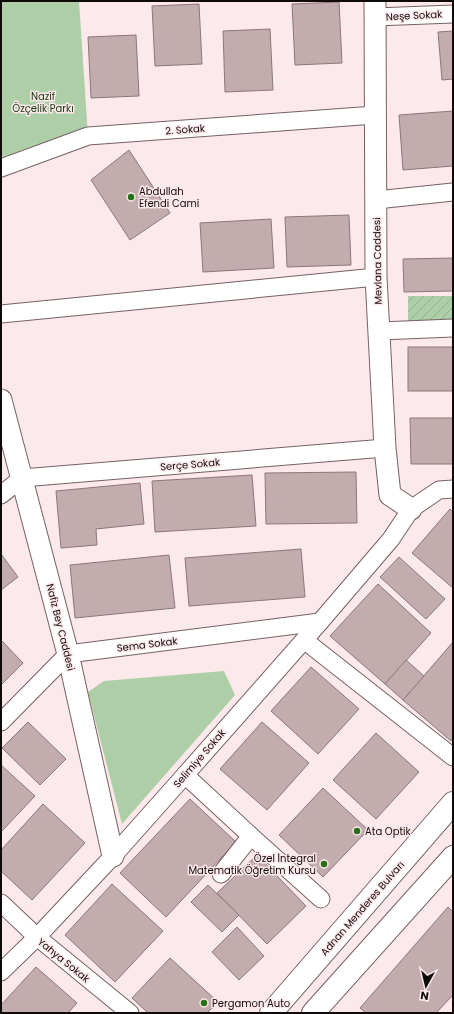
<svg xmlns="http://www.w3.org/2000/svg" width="454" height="1014" viewBox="0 0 454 1014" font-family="Poppins,sans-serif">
<defs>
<pattern id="garden-furrows" width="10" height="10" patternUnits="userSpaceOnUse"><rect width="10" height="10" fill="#aecea8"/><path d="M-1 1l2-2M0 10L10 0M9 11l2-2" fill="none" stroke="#95b08f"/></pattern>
</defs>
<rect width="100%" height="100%" fill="#fde9eb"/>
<g fill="#aecea8">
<path d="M1,1h78l9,135 -87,32z"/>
<path d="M224,671l11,24 -113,129 -34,-132 16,-11z"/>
</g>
<path fill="url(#garden-furrows)" d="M408,296h45v28l-45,2z"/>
<g fill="#c3acae" stroke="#8c7679">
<path d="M339,2l3,61 -47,2 -3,-61z"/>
<path d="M199,4l3,60 -47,2 -3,-60z"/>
<path d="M270,29l3,61 -48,2 -2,-61z"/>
<path d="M453,31v48l-11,1 -4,-48z"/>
<path d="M136,35l3,61 -48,2 -3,-61z"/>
<path d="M453,111v55l-50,4 -4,-55z"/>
<path d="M129,150l41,63 -40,27 -39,-60z"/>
<path d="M349,215l2,50 -64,2 -2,-50z"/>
<path d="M271,219l3,49 -71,4 -3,-49z"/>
<path d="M453,258v33l-49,1 -1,-33z"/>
<rect x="408" y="347" width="45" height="44"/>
<path d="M410,418h43v46h-42z"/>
<path d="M356,472l1,51 -91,1 -1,-51z"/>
<path d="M252,475l4,51 -101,6 -3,-51z"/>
<path d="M140,483l4,41 -48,5 1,16 -36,3 -5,-57z"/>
<path d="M450,509l3,3v76l-41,-35z"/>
<path d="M301,549l4,48 -116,9 -4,-48z"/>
<path d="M1,554l17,23 -17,13z"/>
<path d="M169,555l6,53 -100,10 -5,-53z"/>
<path d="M399,557l46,42 -19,20 -46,-42z"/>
<path d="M378,584l53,49 -46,51 -55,-48z"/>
<path d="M1,640l22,23 -22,22z"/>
<path d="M453,642v96l-2,3 -48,-41z"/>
<path d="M406,660l18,16 -21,24 -18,-16z"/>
<path d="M311,667l48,42 -41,45 -47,-43z"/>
<path d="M28,722l38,37 -26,26 -38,-37z"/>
<path d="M262,722l47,41 -42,47 -47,-41z"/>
<path d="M376,733l43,39 -43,47 -43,-39z"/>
<path d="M1,765l34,31 -34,36z"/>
<path d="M323,788l45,42 -45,47 -44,-42z"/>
<path d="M190,799l46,43 -70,75 -46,-44z"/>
<path d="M43,804l42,39 -53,57 -31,-29v-21z"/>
<path d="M257,855l49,51 -39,38 -50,-51z"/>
<path d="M112,884l51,47 -48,51 -50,-47z"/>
<path d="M208,885l31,30 -17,17 -31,-30z"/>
<path d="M448,907l5,5v83l-17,18h-70l-6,-5z"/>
<path d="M237,927l27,29 -25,24 -27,-28z"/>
<path d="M170,958l48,44 -11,11h-59l-16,-15z"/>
<path d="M36,967l41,36 -9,10h-67v-8z"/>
</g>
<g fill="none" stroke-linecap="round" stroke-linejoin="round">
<defs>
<g id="minor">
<path d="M375,17l78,-3"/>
<path d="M1,168l87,-32 287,-21"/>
<path d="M376,200l77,-8"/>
<path d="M1,314l375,-37"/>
<path d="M380,331l73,-3"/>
<path d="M1,495l21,-17 363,-30"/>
<path d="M304,640l149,117"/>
<path d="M1,722l67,-68 252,-32"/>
<path d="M185,775l66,61 -30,38"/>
<path d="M251,836l70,63"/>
<path d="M1,903l36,34 93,76"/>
<path d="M1,972l36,-35 76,-81 72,-81 135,-153 71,-83 20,-30 28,-19 14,-1"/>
</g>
<g id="tertiary">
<path d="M375,1l1,276 9,171 5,47 21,14"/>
<path d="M1,400l67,254 45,202"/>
</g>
<g id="primary">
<path d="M271,1013l182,-210"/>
<path d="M313,1013l140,-156"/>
</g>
</defs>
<use href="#minor" stroke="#756163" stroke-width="19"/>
<use href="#tertiary" stroke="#756163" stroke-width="23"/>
<use href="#primary" stroke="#756163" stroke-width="24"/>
<use href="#minor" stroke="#fff" stroke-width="17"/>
<use href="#tertiary" stroke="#fff" stroke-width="21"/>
<use href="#primary" stroke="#fff" stroke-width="22"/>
</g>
<g fill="#257116" stroke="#fde9eb" stroke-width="1.5">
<circle cx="131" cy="197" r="4"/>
<circle cx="357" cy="831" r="4"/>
<circle cx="324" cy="864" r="4"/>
<circle cx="204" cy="1003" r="4"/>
</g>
<g text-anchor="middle" stroke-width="3" stroke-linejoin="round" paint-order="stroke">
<g font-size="10" fill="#10090a" stroke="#fde9eb">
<text transform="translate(414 15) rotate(-3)" y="4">Neşe Sokak</text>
<text transform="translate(185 129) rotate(-4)" y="4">2. Sokak</text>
<text transform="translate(377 261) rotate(-91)" y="4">Mevlana Caddesi</text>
<text transform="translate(190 464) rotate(-5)" y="4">Serçe Sokak</text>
<text transform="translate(61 627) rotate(76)" y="4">Nafiz Bey Caddesi</text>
<text transform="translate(147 644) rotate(-7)" y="4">Sema Sokak</text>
<text transform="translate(199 758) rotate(-49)" y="4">Selimiye Sokak</text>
<text transform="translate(362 908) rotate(-49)" y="4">Adnan Menderes Bulvarı</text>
<text transform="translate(64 960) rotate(39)" y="4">Yahya Sokak</text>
</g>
<g font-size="10" fill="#13360d" stroke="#fde9eb">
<text x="43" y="100">Nazif<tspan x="43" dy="12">Özçelik Parkı</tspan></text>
</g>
<g font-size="10" fill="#10090a" stroke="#fde9eb" text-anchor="start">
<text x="139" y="195">Abdullah<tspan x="139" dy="12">Efendi Cami</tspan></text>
<text x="365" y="835">Ata Optik</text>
<text x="316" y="862" text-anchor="end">Özel İntegral<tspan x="316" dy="12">Matematik Öğretim Kursu</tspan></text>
<text x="212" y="1007">Pergamon Auto</text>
</g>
</g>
<rect width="454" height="1014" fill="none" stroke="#10090a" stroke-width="4"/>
<g transform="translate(426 986) rotate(188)" stroke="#fde9eb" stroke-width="3" paint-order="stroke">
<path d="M0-3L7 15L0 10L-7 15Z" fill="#10090a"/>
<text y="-6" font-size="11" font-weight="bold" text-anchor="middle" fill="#10090a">N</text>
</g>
</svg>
